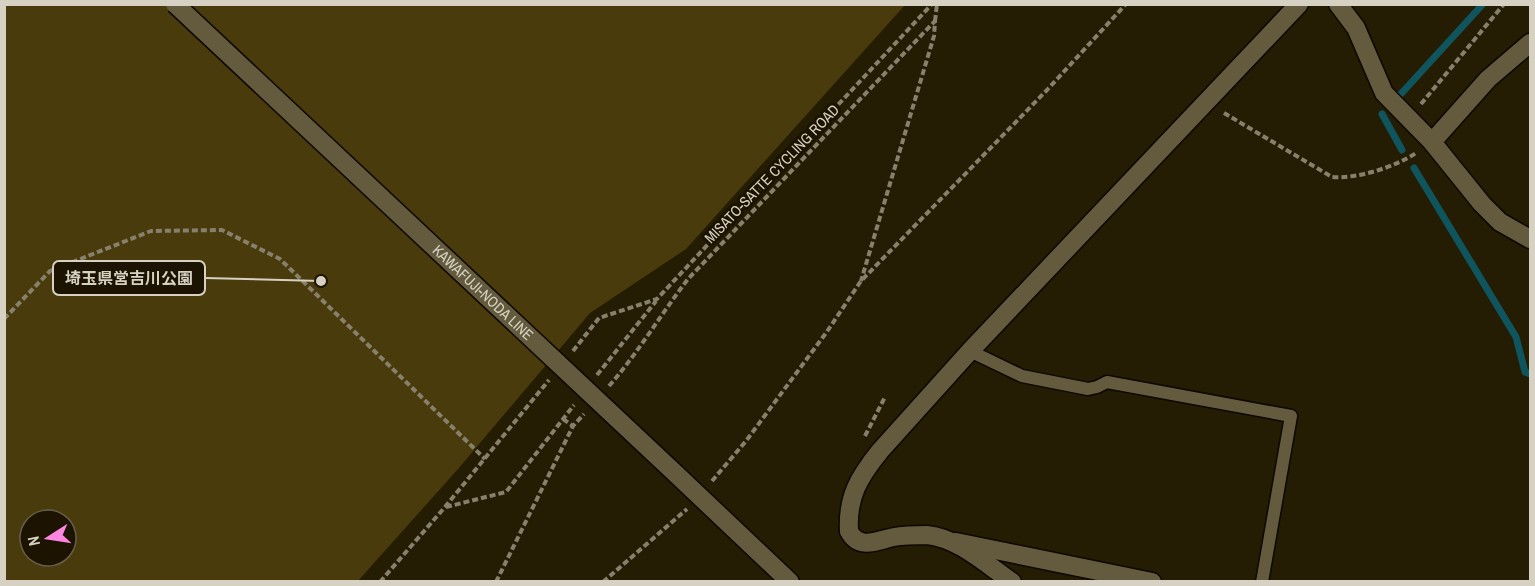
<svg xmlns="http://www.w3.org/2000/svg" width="1535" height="586" viewBox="0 0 1535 586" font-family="'Archivo Narrow','Noto Sans JP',sans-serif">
<rect width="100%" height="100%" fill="#251d03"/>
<path fill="#493b0b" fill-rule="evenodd" d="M4,5h901l-219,244 -96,64 -132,156 -101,113 -352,-1zM30,520h36v36h-36z"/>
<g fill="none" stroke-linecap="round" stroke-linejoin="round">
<g stroke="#0e555e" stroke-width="7">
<path d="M1399,96l84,-92"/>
<path d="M1382,114l20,36"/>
<path d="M1414,168l102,169 9,35 5,2"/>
</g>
<defs>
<path id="lane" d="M970,351l52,25 66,13 9,-2 10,-5 184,34 -29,166"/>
<g id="street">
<path d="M1338,4l18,24 28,65 48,49 50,62 18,18 30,17"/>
<path d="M1432,142l56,-63 42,-36"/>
<path d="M849,531c-2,-34 10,-54 31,-80l90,-100 329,-347"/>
<path d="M956,542l196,40"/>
</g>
<g id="secondary">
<path d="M676,474l114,108"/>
<path d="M849,531c10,20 29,9 45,6 11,-2 22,-2 33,-2 31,3 59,29 85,47"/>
</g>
</defs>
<use href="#lane" stroke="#0e0700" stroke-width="15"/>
<use href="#street" stroke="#0e0700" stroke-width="21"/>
<use href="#secondary" stroke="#0e0700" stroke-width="21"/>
<g stroke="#86806c" stroke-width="4" stroke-dasharray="6 3" stroke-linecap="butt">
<path d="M935,21l2,-17"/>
<path d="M1421,104l83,-100"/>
<path d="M1224,113l108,64c25,2 63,-10 84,-24"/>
<path d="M4,319l46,-48 101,-40 71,-1 58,29 205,200"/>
<path d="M573,351l26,-33 58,-19 275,-295"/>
<path d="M597,375l59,-74"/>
<path d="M609,386c29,-33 52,-72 79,-107l247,-258 -1,15 -73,245"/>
<path d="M563,419l10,7"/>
<path d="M865,436l20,-39"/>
<path d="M712,481l34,-40 80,-108 35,-52 186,-191 79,-86"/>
<path d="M446,507l60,-15 68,-87"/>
<path d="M380,582l65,-75 104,-127"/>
<path d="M496,582l77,-156 11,-12"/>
<path d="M603,582l84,-73"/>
</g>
<use href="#lane" stroke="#645b3f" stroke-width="12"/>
<use href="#street" stroke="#645b3f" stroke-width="18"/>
<use href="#secondary" stroke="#645b3f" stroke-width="18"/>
<defs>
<g id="secondary-bridge">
<path id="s1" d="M175,4l501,470"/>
</g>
</defs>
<use href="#secondary-bridge" stroke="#0e0700" stroke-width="21" stroke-linecap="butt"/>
<use href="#secondary-bridge" stroke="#645b3f" stroke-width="18"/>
</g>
<g text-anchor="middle" stroke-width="6" stroke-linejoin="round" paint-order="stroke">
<g font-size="15" fill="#d6d1c2" stroke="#1c1300">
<text transform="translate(772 174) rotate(-46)" y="5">MISATO-SATTE CYCLING ROAD</text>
<text dy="5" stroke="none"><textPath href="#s1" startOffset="422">KAWAFUJI-NODA LINE</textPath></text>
</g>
</g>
<path fill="none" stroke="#d6d1c2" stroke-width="2" d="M321 281L205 278"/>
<circle fill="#d6d1c2" stroke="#1c1300" stroke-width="2" cx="321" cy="281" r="6"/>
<rect fill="#1c1300" stroke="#d6d1c2" stroke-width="2" x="53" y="261" width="152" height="34" rx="6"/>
<g font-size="16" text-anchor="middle" font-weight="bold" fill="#d6d1c2">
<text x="129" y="284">埼玉県営吉川公園</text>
</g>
<rect width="1535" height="586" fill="none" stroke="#d6d1c2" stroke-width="12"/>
<g transform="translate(48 538) rotate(258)"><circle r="28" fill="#1c1300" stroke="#665f4e" stroke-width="1.5"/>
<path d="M0-4.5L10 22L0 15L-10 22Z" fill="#fd86e1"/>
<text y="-9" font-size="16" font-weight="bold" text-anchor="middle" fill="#d6d1c2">N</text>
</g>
</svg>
